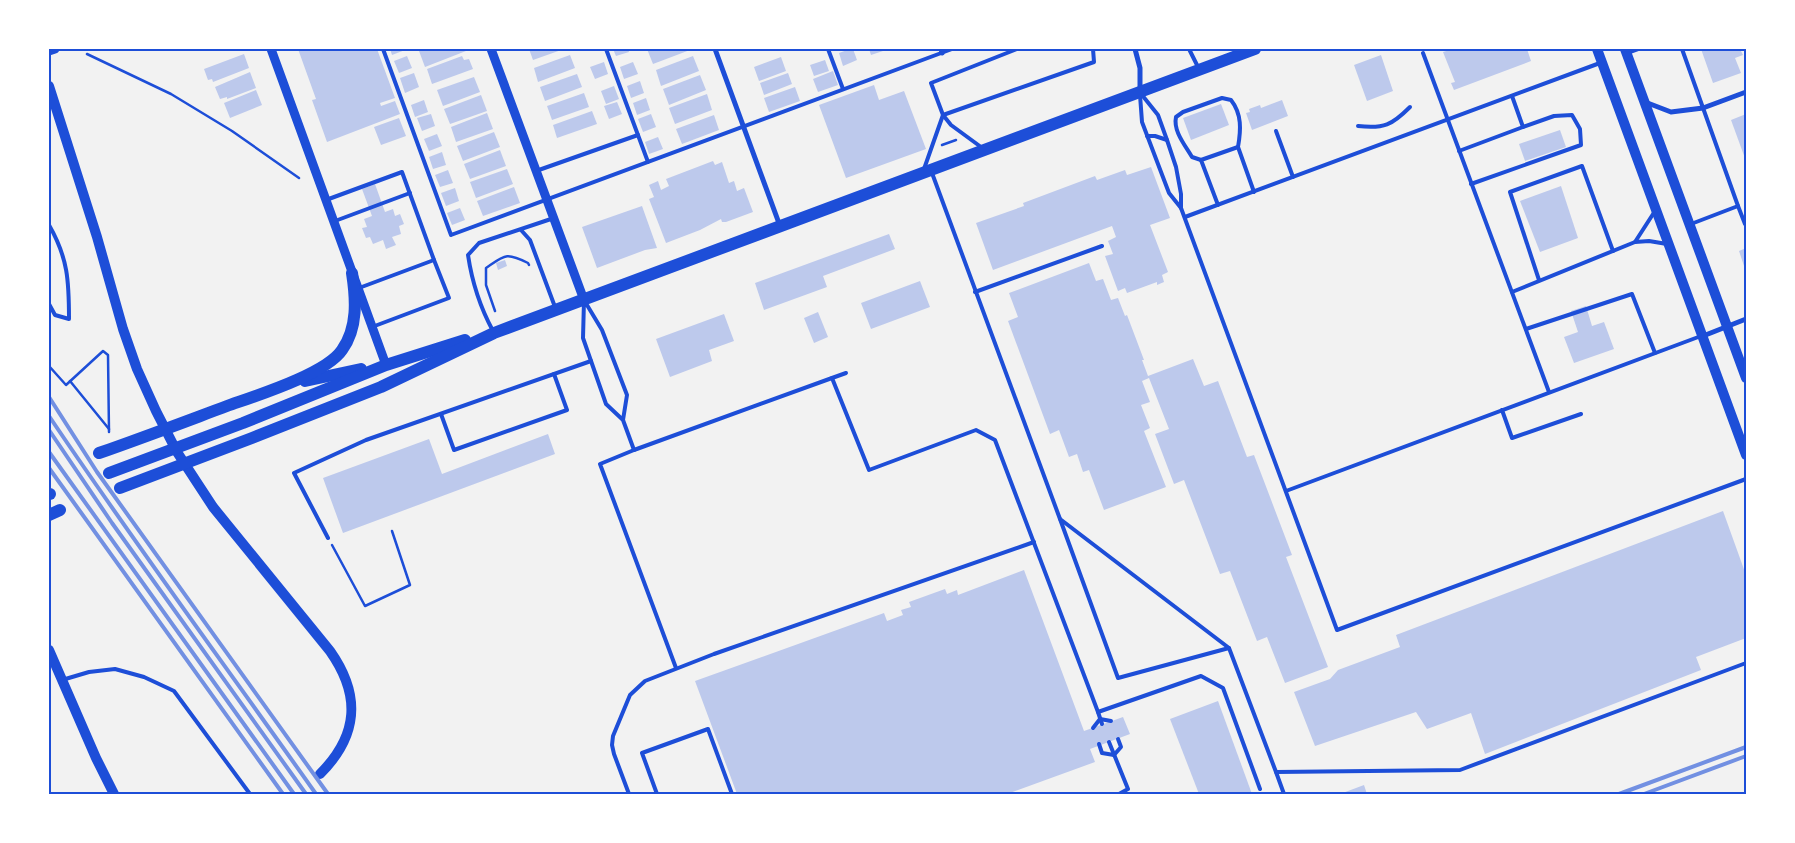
<svg xmlns="http://www.w3.org/2000/svg" width="1795" height="843" viewBox="0 0 1795 843" font-family="Mulish,sans-serif">
<rect width="100%" height="100%" fill="#f2f2f2"/>
<g fill="#bdc9ec">
<path d="M298,49h79l18,49 -15,5 1,3 14,-5 5,13 -73,28 -15,-42 4,-1z"/>
<path d="M390,49h15v1l-13,5z"/>
<path d="M427,49h38l1,2 -41,16 -6,-16z"/>
<path d="M529,49h35l-31,11z"/>
<path d="M613,49h15l1,3 -13,4z"/>
<path d="M647,49h43v1l-37,14z"/>
<path d="M850,49h3l4,11 -14,6 -4,-13z"/>
<path d="M869,49h20l-18,6z"/>
<path d="M1453,49h74l4,12 -77,29 -3,-7 4,-1 -12,-30z"/>
<path d="M1701,49h39l3,6 -8,3 6,15 -28,10z"/>
<path d="M244,54l5,14 -36,14 -1,-3 -4,1 -4,-11z"/>
<path d="M570,55l5,13 -37,14 -4,-14z"/>
<path d="M1381,55l12,36 -26,10 -13,-36z"/>
<path d="M407,56l5,12 -13,5 -5,-12z"/>
<path d="M462,56l2,4 5,-1 4,10 -41,15 -5,-15z"/>
<path d="M693,56l6,15 -38,15 -5,-16z"/>
<path d="M781,57l5,14 -27,10 -5,-14z"/>
<path d="M825,60l4,11 -15,5 -4,-11z"/>
<path d="M604,62l4,12 -13,5 -5,-12z"/>
<path d="M633,62l5,12 -14,5 -4,-12z"/>
<path d="M833,71l5,14 -20,7 -5,-13z"/>
<path d="M250,72l6,16 -29,11v-2l-7,2 -5,-12z"/>
<path d="M414,73l5,14 -14,6 -5,-15z"/>
<path d="M788,73l4,11 -28,11 -4,-12z"/>
<path d="M577,74l5,13 -37,14 -5,-14z"/>
<path d="M700,75l6,15 -37,15 -6,-16z"/>
<path d="M474,77l6,15 -37,14 -6,-16z"/>
<path d="M640,81l4,12 -13,5 -4,-12z"/>
<path d="M874,85l5,15 25,-9 22,58 -80,29 -27,-73z"/>
<path d="M614,86l5,13 -13,5 -5,-13z"/>
<path d="M795,87l5,14 -31,11 -5,-14z"/>
<path d="M256,90l6,15 -32,13 -6,-15z"/>
<path d="M584,93l5,14 -37,13 -5,-14z"/>
<path d="M707,94l5,16 -37,14 -6,-16z"/>
<path d="M481,95l6,16 -37,13 -6,-15z"/>
<path d="M646,98l4,12 -13,5 -4,-12z"/>
<path d="M424,100l4,12 -13,5 -4,-12z"/>
<path d="M1282,100l6,16 -36,14 -6,-17 4,-1 -1,-3 11,-4 1,3z"/>
<path d="M617,102l5,12 -13,5 -5,-13z"/>
<path d="M1221,104l8,21 -38,15 -8,-22z"/>
<path d="M592,111l5,13 -40,14 -4,-13z"/>
<path d="M487,113l6,16 -37,13 -5,-15z"/>
<path d="M431,114l4,12 -13,5 -5,-13z"/>
<path d="M651,114l5,13 -13,5 -5,-13z"/>
<path d="M1746,114v47l-15,-41z"/>
<path d="M714,115l5,15 -37,14 -6,-15z"/>
<path d="M399,118l7,18 -25,9 -7,-18z"/>
<path d="M1560,130l6,17 -41,14 -6,-17z"/>
<path d="M494,132l6,15 -37,14 -6,-15z"/>
<path d="M437,134l5,12 -13,5 -5,-12z"/>
<path d="M658,137l5,12 -14,5 -4,-12z"/>
<path d="M500,150l6,16 -36,13 -6,-15z"/>
<path d="M442,152l4,13 -13,4 -4,-12z"/>
<path d="M713,161l2,4 7,-3 7,21 5,-2 3,10 7,-3 9,24 -27,10h-4l-1,-3 -21,11 -34,13 -17,-44 5,-2 -5,-12 9,-4 3,9 8,-4 -3,-7z"/>
<path d="M1151,167l19,51 -20,7 18,47 -6,3 2,7 -7,3v-3l-30,11 -2,-5 -7,3 -13,-35 8,-2 -5,-13 8,-4 -4,-11 -119,44 -17,-47 48,-17 -1,-3 72,-27 2,4 28,-10 2,5z"/>
<path d="M507,169l6,15 -37,14 -6,-16z"/>
<path d="M448,170l5,13 -13,4 -5,-12z"/>
<path d="M375,184l10,28 8,-3 2,7 5,-2 4,10 -5,2 2,8 -9,3 4,8 -10,4 -3,-9 -10,4 -3,-7 -4,1 -4,-10 5,-1 -3,-8 8,-3 -10,-27z"/>
<path d="M1561,186l17,52 -38,14 -20,-51z"/>
<path d="M514,187l6,16 -37,13 -6,-15z"/>
<path d="M455,188l4,13 -13,5 -5,-13z"/>
<path d="M642,206l15,42 -12,2 -48,18 -15,-41z"/>
<path d="M460,208l5,12 -13,5 -5,-12z"/>
<path d="M889,234l6,15 -72,27 4,11 -63,23 -9,-27z"/>
<path d="M1746,248v24l-7,-21z"/>
<path d="M505,260l2,6 -9,4 -2,-7z"/>
<path d="M1089,263l7,18 7,-2 8,21 7,-2 7,18 2,-1 17,45h-2l6,16 45,-17 11,27 14,-5 29,76 7,-2 38,100 -6,2 42,110 -43,16 -18,-46 -10,4 -27,-70 -10,3 -36,-94 -10,4 -19,-50 14,-5 -20,-51 -7,3 8,21 -9,3 9,23 -6,3 22,56 -62,23 -15,-40 -6,2 -6,-18 -8,3 -10,-27 -9,4 -42,-113 10,-4 -9,-24z"/>
<path d="M920,281l10,26 -59,22 -10,-26z"/>
<path d="M1586,306l6,20 12,-4 10,27 -40,14 -10,-26 14,-5 -7,-21z"/>
<path d="M818,312l10,25 -14,6 -10,-25z"/>
<path d="M724,314l10,27 -25,9 3,11 -42,16 -14,-38z"/>
<path d="M548,434l7,20 -212,79 -20,-55 106,-39 13,35z"/>
<path d="M1723,511l23,64v63l-50,19 5,13 -216,84 -14,-41 -44,16 -11,-17 -101,34 -21,-54 36,-13 8,-9 62,-23 -4,-12z"/>
<path d="M1024,570l60,161 39,-14 7,17 -40,15 5,13 -88,32h-270l-42,-113 189,-68 3,8 16,-6 -2,-5 10,-3 -2,-5 36,-13 2,5 10,-4 1,5z"/>
<path d="M1218,701l34,93h-53l-29,-75z"/>
<path d="M1364,785l3,9h-27z"/>
</g>
<g fill="none" stroke-linecap="round" stroke-linejoin="round">
<g stroke="#1d4ed8" stroke-width="2.5">
<path d="M87,54l84,40 61,37 67,47"/>
<path d="M942,145l14,-5"/>
<path d="M495,311l-9,-26v-17c19,-13 20,-16 42,-5l1,2"/>
<path d="M49,366l17,19 37,-34 5,4 1,77"/>
<path d="M70,381l39,48"/>
<path d="M332,545l33,61 45,-21 -18,-54"/>
</g>
<g stroke="#1d4ed8" stroke-width="4">
<path d="M383,49l68,186 501,-186"/>
<path d="M606,49l42,113"/>
<path d="M828,49l15,40"/>
<path d="M1189,49l9,18"/>
<path d="M1682,49l56,157 -47,18"/>
<path d="M1423,53l126,339"/>
<path d="M1627,53l11,-4"/>
<path d="M1140,95l2,27 27,71 12,15"/>
<path d="M1142,95l16,20 9,25 9,27 5,27v14l156,422 409,-151"/>
<path d="M943,115l151,-53 -1,-13"/>
<path d="M1358,126c26,3 34,-1 52,-19"/>
<path d="M1276,131l17,46"/>
<path d="M1147,136h8l12,4"/>
<path d="M981,147l-30,-22 -8,-10 -12,-32 86,-34"/>
<path d="M1459,151l64,-24 -11,-31"/>
<path d="M1201,160l-9,-3c-7,-12 -19,-26 -16,-40l7,-5 39,-14 9,2c11,14 10,30 7,47"/>
<path d="M924,169l19,-54"/>
<path d="M536,171l102,-36"/>
<path d="M932,173l128,346 169,129 47,124 184,-2 286,-107"/>
<path d="M1471,184l110,-39 -1,-16 -8,-14 -18,1 -31,11"/>
<path d="M326,200l76,-28 32,88"/>
<path d="M1218,205l-17,-45 37,-13 16,45"/>
<path d="M1738,206l7,18h1"/>
<path d="M1185,217l415,-154"/>
<path d="M335,221l75,-28"/>
<path d="M49,225c19,33 20,56 20,94l-14,-4 -6,-11"/>
<path d="M521,230l9,10 25,67"/>
<path d="M1635,242l20,-31"/>
<path d="M1539,280l-29,-88 72,-26 31,85"/>
<path d="M359,288l75,-28 15,38 -77,29"/>
<path d="M975,292l127,-46"/>
<path d="M1512,292l123,-50 14,-1 18,3"/>
<path d="M1526,329l106,-35 23,59"/>
<path d="M493,331c-13,-24 -21,-49 -25,-76l11,-12 75,-25"/>
<path d="M832,378l14,-5"/>
<path d="M1502,410l10,28 69,-24"/>
<path d="M441,414l13,36 113,-40 -13,-36"/>
<path d="M623,420l4,-25 -25,-65 -18,-30 -1,38 23,66 17,16 11,30 198,-72 37,92 107,-40 19,10 103,272 103,-36 22,12 37,101"/>
<path d="M634,450l-34,14 76,204"/>
<path d="M1286,491l415,-155"/>
<path d="M1060,519l58,159 111,-30"/>
<path d="M328,538l-34,-65 72,-33 225,-79"/>
<path d="M62,680l27,-8 26,-3 29,8 30,14 76,103"/>
<path d="M1098,712l4,12"/>
<path d="M1100,719l11,2"/>
<path d="M1093,728l7,-9"/>
<path d="M1109,742l19,47 -9,5"/>
<path d="M1099,744l3,9 12,2"/>
<path d="M1114,755l7,-8 -3,-8"/>
<path d="M1276,772l8,22"/>
<path d="M629,794l-15,-40 -2,-9 1,-9 17,-41 15,-14 69,-27 320,-112"/>
<path d="M657,794l-15,-41 66,-24 24,65"/>
</g>
<g stroke="#1d4ed8" stroke-width="5">
<path d="M715,49l65,177"/>
<path d="M941,49l1,4"/>
<path d="M1135,49l5,19v23"/>
<path d="M1645,102l26,10 32,-4 43,-16"/>
<path d="M1703,336l43,-17"/>
</g>
<g stroke="#1d4ed8" stroke-width="9">
<path d="M271,49l115,316"/>
<path d="M491,49l93,251"/>
<path d="M49,51l6,-2"/>
</g>
<g stroke="#1d4ed8" stroke-width="10">
<path d="M1597,49l149,406"/>
<path d="M1625,49l121,329"/>
<path d="M49,86l48,151 26,92 14,40 19,42 21,41 36,55 117,144c31,44 29,84 -10,123"/>
<path d="M49,650l47,108 18,36"/>
</g>
<g stroke="#1d4ed8" stroke-width="12">
<path d="M305,381l56,-12"/>
<path d="M99,453c43,-15 85,-31 128,-47 28,-10 99,-32 115,-56 16,-22 14,-51 10,-77"/>
<path d="M109,473l134,-50 143,-58 79,-25"/>
<path d="M120,488l132,-50 129,-51 113,-54 761,-284"/>
<path d="M49,494h1"/>
<path d="M49,515l11,-5"/>
</g>
<g stroke="#7290e2" stroke-width="4">
<path d="M49,397l48,75 231,322"/>
<path d="M49,416c86,128 178,252 267,378"/>
<path d="M49,430l63,93 194,271"/>
<path d="M49,452l245,342"/>
<path d="M49,468l234,326"/>
<path d="M1619,794l127,-47"/>
<path d="M1644,794l102,-38"/>
</g>
</g>
<rect width="1795" height="843" fill="none" stroke="#ffffff" stroke-width="100"/>
<rect x="50" y="50" width="1695" height="743" fill="none" stroke="#1d4ed8" stroke-width="2"/>
</svg>
